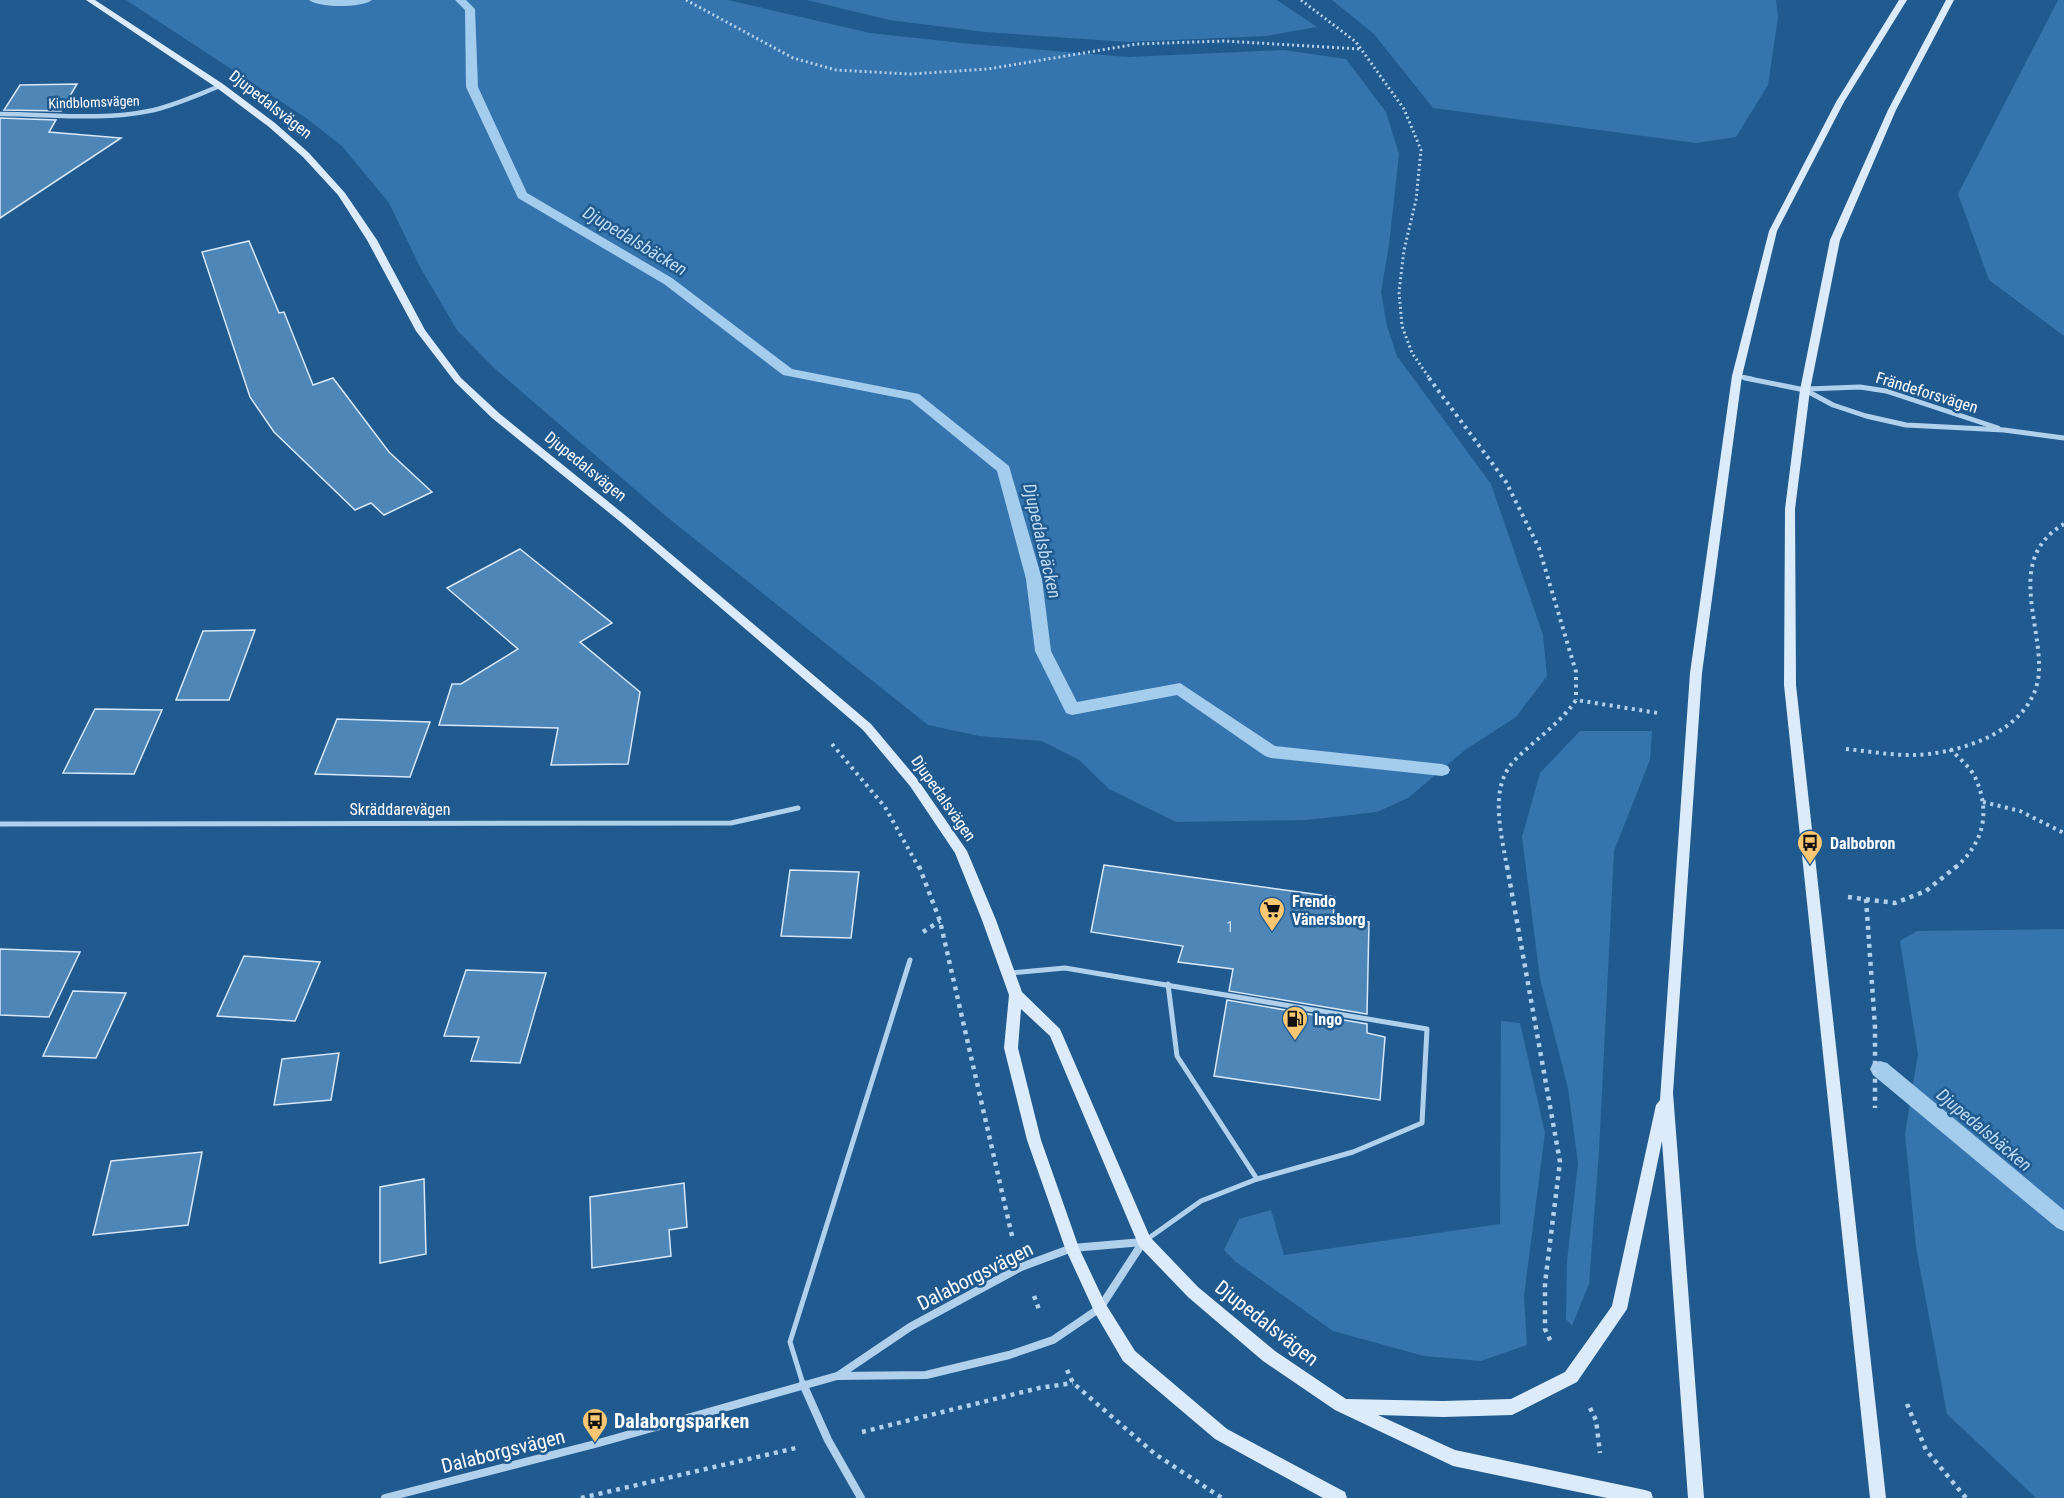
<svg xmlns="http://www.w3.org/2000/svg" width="2064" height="1498" viewBox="0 0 2064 1498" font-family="'Roboto Condensed',sans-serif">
<rect width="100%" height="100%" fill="#215a8e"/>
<g fill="#3574ac">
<path d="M126,0h602l142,33 102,11 156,13 156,-7 62,9 40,53 13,42 -10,91 -8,47 6,34 10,30 94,128 52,151 4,41 -31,41 -51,33 -57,48 -31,14 -70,8 -131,2 -67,-33 -30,-29 -37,-19 -63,-5 -51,-11 -261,-208 -174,-150 -36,-37 -37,-63 -31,-64 -47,-57 -36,-28z"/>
<path d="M807,0h470l40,27 -51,9 -139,6 -141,-10 -97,-12z"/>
<path d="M1332,0h444l2,17 -10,68 -32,52 -40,6 -263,-35 -59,-74z"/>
<path d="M2058,0h6v336l-75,-56 -31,-86z"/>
<path d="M1580,731h72l-2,29 -36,91 -15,300 -10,133 -17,42 -6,-7 1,-58 11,-98 -10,-75 -28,-109 -18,-142 18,-64z"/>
<path d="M2064,929v569h-28l-89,-84 -31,-167 -11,-113 13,-80 -18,-113 17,-10z"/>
<path d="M1501,1021l19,2 25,110 -21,163 3,49 -46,16 -57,-5 -91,-25 -97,-69 -12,-12 15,-31 32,-9 13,45 216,-31z"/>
</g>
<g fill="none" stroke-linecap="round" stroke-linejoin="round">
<g fill="#a4cced" fill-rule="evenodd">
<path d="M309,0h63c-11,8 -52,8 -63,0z"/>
<path d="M455,0h11l9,9 3,78 49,106 145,85 120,91 127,25 90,72 33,113 9,72 26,51 103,-19 95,63 167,18 6,2 2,4 -2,4 -6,2 -171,-18 -6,-2 -88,-61 -105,20 -6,-2 -31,-62 -9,-72 -29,-108 -87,-71 -127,-25 -119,-91 -146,-86 -52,-111 -1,-77z"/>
<path d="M1880,1061l7,2 177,147v21l-7,-3 -184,-153 -3,-6 3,-6z"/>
</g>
</g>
<g fill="#4e86b8" stroke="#d6e8f9" stroke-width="1.5">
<path d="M77,84l-16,27 -57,-1 16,-25z"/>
<path d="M0,118l56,2 -7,12 72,6 -121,80z"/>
<path d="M249,241l30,72 5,-1 29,73 20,-7 56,74 43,40 -48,23 -13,-12 -16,7 -81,-78 -24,-35 -48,-145z"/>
<path d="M520,549l92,74 -32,19 60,50 -12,72 -77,1 7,-37 -119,-3 13,-41h9l57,-35 -71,-61z"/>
<path d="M255,630l-26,70h-53l27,-69z"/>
<path d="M95,709l67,1 -28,64 -71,-1z"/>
<path d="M337,719l93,3 -20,55 -95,-3z"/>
<path d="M1104,865l231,32 -2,20 36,5 -2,92 -138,-23 4,-22 -55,-7 5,-16 -92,-14z"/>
<path d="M790,870l69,2 -8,66 -70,-2z"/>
<path d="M0,949l80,3 -31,65 -49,-2z"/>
<path d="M244,956l76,6 -25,59 -78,-5z"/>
<path d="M466,970l80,3 -26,90 -49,-2 8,-24 -35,-1z"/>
<path d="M73,991l53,2 -30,65 -53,-2z"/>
<path d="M1227,1000l140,24v9l18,4 -5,63 -166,-24z"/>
<path d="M339,1053l-8,47 -57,5 8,-46z"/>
<path d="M202,1152l-14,73 -95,10 18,-74z"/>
<path d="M424,1179l2,75 -46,9v-76z"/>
<path d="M684,1183l3,44 -18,3 2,26 -79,12 -2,-71z"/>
</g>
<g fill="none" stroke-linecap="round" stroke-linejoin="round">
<g stroke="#b1d0ec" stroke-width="3" stroke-dasharray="2 3" stroke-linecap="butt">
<path d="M686,0l107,58 43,12 74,4 78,-5 149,-25 87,-3 136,8"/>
<path d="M1301,0l55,42 48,67 17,41 -5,50 -12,50 -5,42 3,34 10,27 18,26"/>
</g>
<g stroke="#b1d0ec" stroke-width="4" stroke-dasharray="3 4.5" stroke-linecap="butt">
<path d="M1429,378l77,104 33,66 37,124v28"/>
<path d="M832,744l53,63 34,61"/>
<path d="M1846,749c21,2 42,6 64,6 50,0 126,-25 129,-84 2,-51 -33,-113 25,-147"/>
<path d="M1950,749c8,8 20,18 25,28 16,35 9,66 -20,91"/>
<path d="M1983,802l37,9 44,22"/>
<path d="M1507,868c-5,-33 -19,-79 7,-107 20,-21 45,-36 62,-61l82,13"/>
</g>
<g stroke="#b1d0ec" stroke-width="4.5" stroke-dasharray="4 5" stroke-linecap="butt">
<path d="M919,866l21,55 72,315"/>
<path d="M1507,866l53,296 -15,121v46l6,13"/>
<path d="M1848,897l47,6 31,-12 31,-25"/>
<path d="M1866,899l9,128v81"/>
<path d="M923,932l17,-11"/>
<path d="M1034,1296l6,16"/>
<path d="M1067,1370l6,13 82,71 67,44"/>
<path d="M1907,1404l19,46 40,48"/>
<path d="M1590,1408l6,12 4,33"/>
<path d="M862,1432l177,-44 34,-5"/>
<path d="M581,1498l215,-50"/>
</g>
<g stroke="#b1d0ec" stroke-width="5">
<path d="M1010,973l55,-5 362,61 -5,94 -69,29 -96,27 -56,22 -55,39"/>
<path d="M1168,984l9,72 80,123"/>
<path d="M803,1384l-13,-42 120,-382"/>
</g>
<g stroke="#b1d0ec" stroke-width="4.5">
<path d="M0,114c49,0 101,7 149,-3 25,-5 48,-16 71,-25"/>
<path d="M1737,376l15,3"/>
</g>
<g stroke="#b1d0ec" stroke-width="5">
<path d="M1745,378l60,12 28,15 33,11 40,9 98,5 60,8"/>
<path d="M1807,389l53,-2 26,4 112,37"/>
<path d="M0,824l731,-1 67,-15"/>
</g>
<g stroke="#b1d0ec" stroke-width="8">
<path d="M839,1375l71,-48 111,-60 51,-19 71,-6"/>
<path d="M803,1384l25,56 33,58"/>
<path d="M385,1498l210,-54 242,-68 89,-1 83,-20 44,-15 47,-32 43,-66"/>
</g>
<g fill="#dcebf9" fill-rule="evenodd">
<path d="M86,0h9l128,84 52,39 34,30 36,40 32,47 48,90 36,48 39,36 131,106 240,204 47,56 49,71 29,69 26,72 38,37 90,208 48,50 77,64 71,48 97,2 68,-2 54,-27 47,-66 44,-201 4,-5 30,-427 42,-297 37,-145 67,-129 63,-102h8l-63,102 -67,129 -35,145 -40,297 -29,420 31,405h-16l-26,-357 -35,168 -50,73 -65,33 -69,2 -65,-2 77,35 190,40 6,2 2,6h-46l-154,-32 -118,-56 -72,-49 -75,-64 -49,-51 -89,-210 -29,-27 -3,39 23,92 38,108 26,55 30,48 92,78 118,63 2,6h-24l-108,-59 -92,-78 -28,-48 -30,-65 -38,-108 -23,-92 5,-53 -27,-75 -27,-67 -45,-67 -47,-56 -240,-206 -131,-106 -37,-36 -39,-51 -49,-91 -29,-45 -35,-38 -34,-30 -52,-39z"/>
<path d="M1946,0h8l-58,110 -56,130 -30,150 -15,119 1,176 90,813h-16l-86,-813 1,-176 15,-119 30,-150 58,-130z"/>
</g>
</g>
<defs>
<symbol id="bus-pin" viewBox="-11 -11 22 30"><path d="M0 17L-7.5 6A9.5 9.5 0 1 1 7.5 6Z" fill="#f9c772" stroke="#215a8e"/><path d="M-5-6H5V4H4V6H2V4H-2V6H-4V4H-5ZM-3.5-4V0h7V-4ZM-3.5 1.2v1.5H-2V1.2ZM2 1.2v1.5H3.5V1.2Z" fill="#111"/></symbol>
<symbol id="supermarket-pin" viewBox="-11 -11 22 30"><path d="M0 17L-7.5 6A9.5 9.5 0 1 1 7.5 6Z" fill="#f9c772" stroke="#215a8e"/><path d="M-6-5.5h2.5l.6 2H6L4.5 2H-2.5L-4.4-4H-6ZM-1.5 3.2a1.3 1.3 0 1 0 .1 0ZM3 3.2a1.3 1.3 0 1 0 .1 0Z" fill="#111"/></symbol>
<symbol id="fuel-pin" viewBox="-11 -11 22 30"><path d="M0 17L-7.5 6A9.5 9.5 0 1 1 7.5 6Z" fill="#f9c772" stroke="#215a8e"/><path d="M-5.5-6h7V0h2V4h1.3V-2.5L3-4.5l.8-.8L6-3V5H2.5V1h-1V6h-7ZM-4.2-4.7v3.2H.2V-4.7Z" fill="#111"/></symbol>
</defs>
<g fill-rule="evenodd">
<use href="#bus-pin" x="1795" y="828" width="30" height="40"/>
<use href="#supermarket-pin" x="1257" y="895" width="30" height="40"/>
<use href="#fuel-pin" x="1280" y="1004" width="30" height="40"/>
<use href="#bus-pin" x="580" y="1406" width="30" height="40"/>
</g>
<g text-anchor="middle" stroke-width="5" stroke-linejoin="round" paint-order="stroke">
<g font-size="14" fill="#fff" stroke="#215a8e">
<text transform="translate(94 102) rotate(-2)" y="5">Kindblomsvägen</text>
</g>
<g font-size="14" fill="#d3e1ed">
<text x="1230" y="932">1</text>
</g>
<g font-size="16" fill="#fff" stroke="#215a8e">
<text transform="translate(271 104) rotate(38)" y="6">Djupedalsvägen</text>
<text transform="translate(1927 392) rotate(17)" y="6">Frändeforsvägen</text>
<text transform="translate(586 466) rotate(39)" y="6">Djupedalsvägen</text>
<text transform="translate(944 798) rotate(55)" y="6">Djupedalsvägen</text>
<text x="400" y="815">Skräddarevägen</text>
</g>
<g font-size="16" font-weight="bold" fill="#fff" stroke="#215a8e" text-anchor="start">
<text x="1830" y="849">Dalbobron</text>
<text x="1292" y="907">Frendo<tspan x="1292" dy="18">Vänersborg</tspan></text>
<text x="1314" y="1025">Ingo</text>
</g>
<g font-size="18" font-style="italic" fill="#bddaf3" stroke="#215a8e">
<text transform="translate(635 241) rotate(31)" y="6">Djupedalsbäcken</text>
<text transform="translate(1042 541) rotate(77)" y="6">Djupedalsbäcken</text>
<text transform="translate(1984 1130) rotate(40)" y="6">Djupedalsbäcken</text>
</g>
<g font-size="20" fill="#fff" stroke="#215a8e">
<text transform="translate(975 1276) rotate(-27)" y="7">Dalaborgsvägen</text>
<text transform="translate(1267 1323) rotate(38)" y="7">Djupedalsvägen</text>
<text transform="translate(503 1451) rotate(-14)" y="7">Dalaborgsvägen</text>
</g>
<g font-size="20" font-weight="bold" fill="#fff" stroke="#215a8e" text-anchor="start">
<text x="614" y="1428">Dalaborgsparken</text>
</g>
</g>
</svg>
